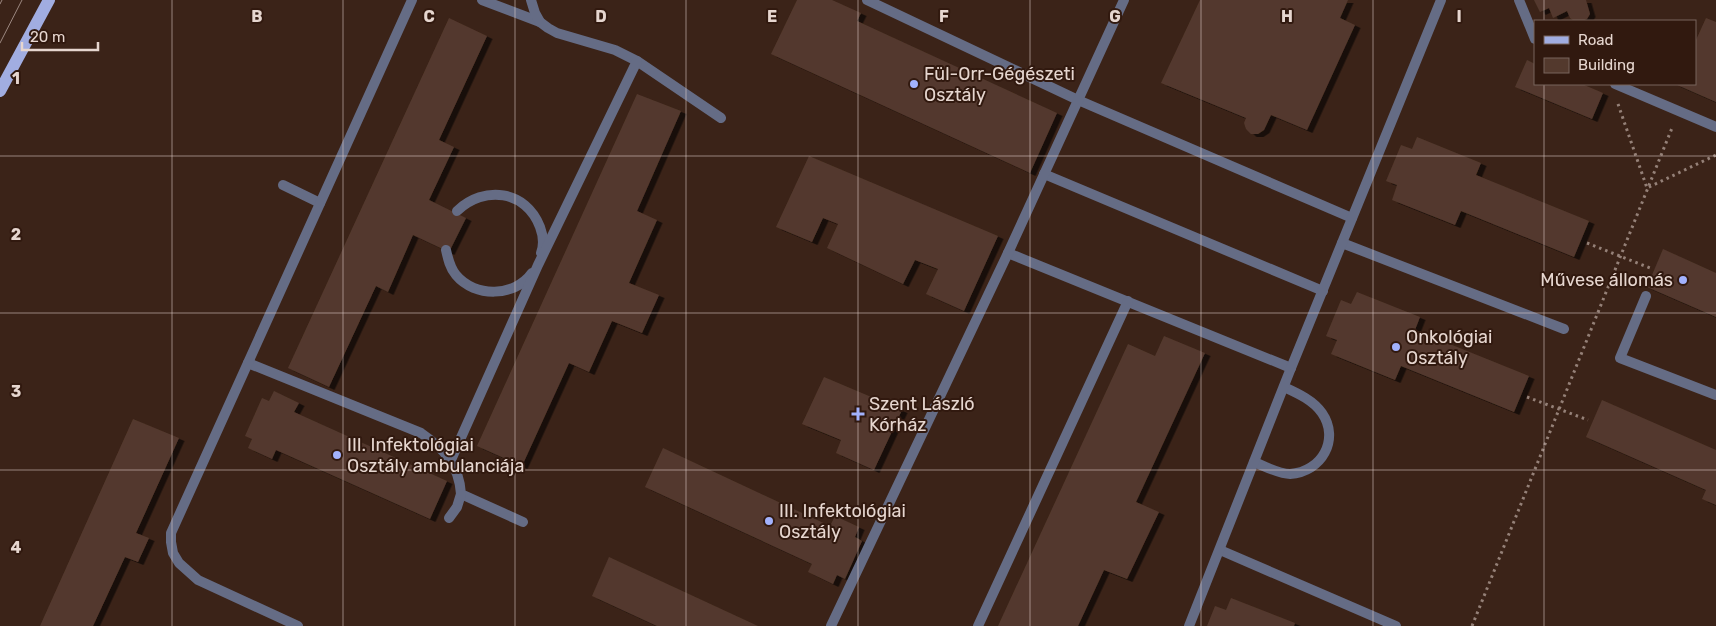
<svg xmlns="http://www.w3.org/2000/svg" width="1716" height="626" viewBox="0 0 1716 626" font-family="Rubik,sans-serif">
<defs>
<filter id="shadow"><feDropShadow dx="5.5" dy="3" stdDeviation="0" flood-color="#0009"/></filter>
</defs>
<rect width="100%" height="100%" fill="#3b2318"/>
<g fill="#53392d" filter="url(#shadow)">
<path d="M797,0h35l29,13 -4,8 200,92 -27,60 -259,-119z"/>
<path d="M1200,0h148l-8,18 15,7 -48,105 -36,-15 -7,15 -6,4h-7l-5,-5 -2,-6 2,-5 -85,-35z"/>
<path d="M1534,0h52l4,14 -3,5 -5,2h-8l-4,-3 -3,-7 -14,7 -4,-10 -9,4z"/>
<path d="M449,18l38,18 -48,104 15,7 -25,53 37,18 -17,34 -36,-17 -25,57 -12,-6 -47,101 -41,-19z"/>
<path d="M1706,18l10,4v80l-41,-18h20v-45l1,1z"/>
<path d="M1527,60l8,4v20h47l21,9 -11,26 -77,-32z"/>
<path d="M637,94l44,17 -44,100 20,9 -28,63 30,12 -17,38 -30,-12 -23,51 -20,-9 -47,103 -45,-20z"/>
<path d="M1417,137l64,26 -5,12 113,46 -15,36 -113,-46 -6,14 -63,-25 5,-15 -11,-4 15,-36 11,4z"/>
<path d="M809,156l189,80 -34,75 -38,-17 12,-25 -23,-9 -12,24 -76,-36 11,-24 -15,-6 -11,24 -36,-15z"/>
<path d="M1663,249l53,24v44l-69,-30z"/>
<path d="M1357,292l63,25 -5,13 114,46 -15,36 -113,-46 -6,14 -64,-26 6,-14 -11,-4 15,-36 10,4z"/>
<path d="M1164,336l41,17 -69,149 23,10 -32,67 -23,-9 -26,56h-80l130,-282 27,12z"/>
<path d="M824,377l78,33 -28,60 -38,-17 5,-13 -39,-16z"/>
<path d="M274,391l25,12 -5,9 153,69 -17,38 -154,-69 -4,9 -24,-11 4,-9 -7,-3 17,-38 7,3z"/>
<path d="M1602,400l114,50v55l-14,-6 4,-9 -120,-53z"/>
<path d="M133,419l46,19 -43,95 13,5 -11,24 -13,-5 -32,69h-53z"/>
<path d="M663,448l167,78 5,-10 24,11 -4,10 7,4 -17,38 -8,-4 -4,9 -25,-12 4,-8 -167,-77z"/>
<path d="M609,557l149,69h-101l-65,-30z"/>
<path d="M1231,598l64,25 -1,3h-87l8,-20 11,4z"/>
</g>
<g fill="none" stroke-linecap="round" stroke-linejoin="round">
<g stroke="#958178" stroke-width="3" stroke-dasharray="2.5 4" stroke-linecap="butt">
<path d="M1618,104l29,84 69,-33"/>
<path d="M1587,243l63,25"/>
<path d="M1527,397l61,23"/>
<path d="M1472,626l200,-498"/>
</g>
<g stroke="#656c85" stroke-width="10">
<path d="M482,0l58,22"/>
<path d="M531,0l4,13 5,9 8,6 9,5 58,17 22,11 84,57"/>
<path d="M867,0l211,100 274,118"/>
<path d="M1519,0l16,39"/>
<path d="M1615,84l101,43"/>
<path d="M1044,174l279,117"/>
<path d="M283,185l37,18"/>
<path d="M457,211c27,-26 69,-21 83,16 3,8 4,18 1,26"/>
<path d="M1342,243l222,86"/>
<path d="M446,250c2,9 4,18 10,25 19,23 59,22 76,-2"/>
<path d="M1008,253l283,115"/>
<path d="M1646,296l-26,62 96,37"/>
<path d="M248,363l173,70c23,16 38,31 40,61l62,28"/>
<path d="M451,460l87,-195 99,-204"/>
<path d="M1254,462c10,4 25,12 36,12 32,-2 50,-35 32,-61 -9,-13 -25,-20 -38,-26"/>
<path d="M449,518l8,-11 4,-13"/>
<path d="M1220,550l176,76"/>
<path d="M298,626l-100,-46 -19,-17 -6,-10 -2,-11v-9l241,-533"/>
<path d="M831,626l177,-373 116,-253"/>
<path d="M978,626l150,-325"/>
<path d="M1189,626l102,-258 150,-368"/>
</g>
<path stroke="#a1ade1" stroke-width="12" d="M0,91l49,-91"/>
<g stroke="#9c8880" stroke-width="1">
<path d="M0,4l2,-4"/>
<path d="M0,43l22,-43"/>
</g>
</g>
<path fill="none" stroke="#e6d6cf" stroke-width="1" stroke-opacity="0.55" d="M172,0v626M343,0v626M515,0v626M686,0v626M858,0v626M1030,0v626M1201,0v626M1373,0v626M1544,0v21M1544,84v542M0,156h1716M0,313h1716M0,470h1716"/>
<g fill="#a2b2fd" stroke="#31190f" stroke-width="2">
<circle cx="914" cy="84" r="5"/>
<circle cx="1683" cy="280" r="5"/>
<circle cx="1396" cy="347" r="5"/>
<path d="M855.5 406.5h5v5h5v5h-5v5h-5v-5h-5v-5h5z"/>
<circle cx="337" cy="455" r="5"/>
<circle cx="769" cy="521" r="5"/>
</g>
<g text-anchor="middle" stroke-width="4" stroke-linejoin="round" paint-order="stroke">
<g font-size="18" fill="#e6d6cf" stroke="#31190f" text-anchor="start">
<text x="924" y="80">Fül-Orr-Gégészeti<tspan x="924" dy="21">Osztály</tspan></text>
<text x="1673" y="286" text-anchor="end">Művese állomás</text>
<text x="1406" y="343">Onkológiai<tspan x="1406" dy="21">Osztály</tspan></text>
<text x="869" y="410">Szent László<tspan x="869" dy="21">Kórház</tspan></text>
<text x="347" y="451">III. Infektológiai<tspan x="347" dy="21">Osztály ambulanciája</tspan></text>
<text x="779" y="517">III. Infektológiai<tspan x="779" dy="21">Osztály</tspan></text>
</g>
</g>
<g font-size="16" text-anchor="middle" font-weight="bold" fill="#e6d6cf" stroke="#31190f" stroke-width="4" stroke-linejoin="round" paint-order="stroke">
<text x="257" y="22">B</text>
<text x="429" y="22">C</text>
<text x="601" y="22">D</text>
<text x="772" y="22">E</text>
<text x="944" y="22">F</text>
<text x="1115" y="22">G</text>
<text x="1287" y="22">H</text>
<text x="1459" y="22">I</text>
<text x="16" y="84">1</text>
<text x="16" y="240">2</text>
<text x="16" y="397">3</text>
<text x="16" y="553">4</text>
</g>
<rect x="1534" y="20" width="162" height="65" fill="#31190f" stroke="#79655c"/>
<rect x="1544" y="36" width="25" height="8" fill="#a1ade1" stroke="#79655c"/>
<text x="1578" y="45" font-size="15" fill="#e6d6cf">Road</text>
<rect x="1544" y="58" width="25" height="15" fill="#53392d" stroke="#79655c"/>
<text x="1578" y="70" font-size="15" fill="#e6d6cf">Building</text>
<path d="M22 42v8h76v-8" fill="none" stroke="#e6d6cf" stroke-width="2.5"/>
<text x="30" y="42" font-size="15" fill="#e6d6cf" stroke="#31190f" stroke-width="4" paint-order="stroke">20 m</text>
</svg>
